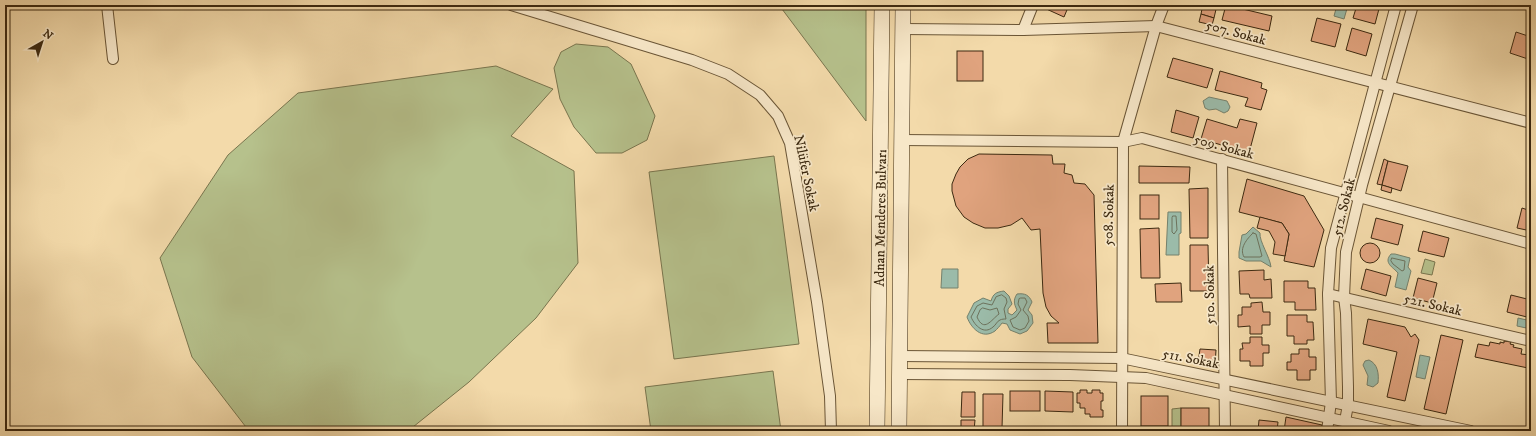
<svg xmlns="http://www.w3.org/2000/svg" width="1536" height="436" viewBox="0 0 1536 436" font-family="'IM FELL DW Pica',serif">
<rect width="100%" height="100%" fill="#f3daaa"/>
<filter id="stains"><feTurbulence type="fractalNoise" baseFrequency=".005" numOctaves="4"/><feColorMatrix values="0 0 0 0 .2 0 0 0 0 .09 0 0 0 0 .02 0 0 0 .5 -.17"/></filter>
<radialGradient id="worn" r=".72"><stop offset=".6" stop-color="#630" stop-opacity="0"/><stop offset="1" stop-color="#630" stop-opacity=".3"/></radialGradient>
<g fill="#b6c18c" stroke="#79754e">
<path d="M779,5h87v116z"/>
<path d="M576,44l32,3 23,17 24,52 -8,24 -25,13h-26l-22,-26 -14,-28 -6,-31 7,-16z"/>
<path d="M496,66l57,23 -42,47 63,35 4,92 -42,55 -67,64 -61,49h-159l-57,-74 -32,-99 68,-103 70,-62z"/>
<path d="M774,156l25,188 -125,15 -25,-187z"/>
<path d="M1425,259l10,3 -3,13 -11,-2z"/>
<path d="M773,371l8,60h-130l-6,-44z"/>
<path d="M1181,408v23h-9v-22z"/>
<rect x="1141" y="426" width="27" height="5"/>
</g>
<g fill="#9bbba9" stroke="#75816c">
<path d="M1337,5h11l-4,14 -10,-3z"/>
<path d="M1209,97l18,4 3,6 -2,4 -4,2 -8,-4 -7,1 -4,-2 -2,-7z"/>
<path d="M1168,212h13v21l-2,1v21h-13z"/>
<path d="M1253,227l7,6c-1,8 10,24 11,34l-10,-6h-15l-7,-3v-6l3,-17 4,-1z"/>
<path d="M1391,254h4l15,4 -2,9 3,4 -5,19 -11,-3 3,-14c-5,-6 -15,-10 -7,-19z"/>
<path d="M942,269h16v19h-17z"/>
<path d="M1004,291l5,5 3,8 -4,5v4l4,2 5,-5c-3,-6 -4,-10 0,-16 8,-1 12,1 15,8l-4,8 4,5 1,8 -6,8 -7,3 -10,-4 -3,-6 -5,-1c-2,3 -5,6 -7,8 -13,9 -24,-3 -28,-14l7,-14 9,-5 8,3c2,-7 5,-9 13,-10z"/>
<path d="M1518,318l13,3v8l-14,-3z"/>
<path d="M1420,355l10,2 -5,22 -9,-2z"/>
<path d="M1369,360c9,4 10,14 9,23l-5,4 -6,-2 1,-9 -5,-11 2,-4z"/>
</g>
<g fill="none" stroke-linecap="round" stroke-linejoin="round">
<g stroke="#6c725c" stroke-width="1">
<path d="M1173,216h3l1,14 -3,4 -2,-2v-14z"/>
<path d="M1253,233l3,1 6,22 -2,1h-16c-5,-9 3,-18 9,-24z"/>
<path d="M1392,258l13,3 -1,9 -2,1 -9,-7 -2,-3z"/>
<path d="M1002,295l4,3 1,4 -3,7 2,10c-2,0 -4,0 -6,1 -3,1 -4,5 -7,7 -9,8 -18,-1 -22,-10l6,-11 6,-3 9,2 4,-8z"/>
<path d="M1021,298h4l2,4 -4,8 5,6 1,5 -4,7 -5,2 -7,-3 -3,-7 6,-3 5,-7 -3,-6 1,-5z"/>
<path d="M983,308l7,2 7,-2 2,6c-8,6 -15,19 -22,3l3,-7z"/>
</g>
</g>
<g fill="#e0a37e" stroke="#3c2910">
<path d="M955,5h62l-1,2 -61,-1z"/>
<path d="M1043,5h26l-5,12 -22,-10z"/>
<path d="M1198,5h19l-3,13 -13,-4 1,-5h-3l1,-3z"/>
<path d="M1226,5l46,11 -3,15 -47,-11z"/>
<path d="M1357,5h23l-5,19 -22,-6z"/>
<path d="M1201,14l13,4 -2,7 -13,-3z"/>
<path d="M1317,18l24,6 -6,23 -24,-6z"/>
<path d="M1352,28l20,6 -6,22 -20,-6z"/>
<path d="M1516,32l15,5v23l-21,-7z"/>
<rect x="957" y="51" width="26" height="30"/>
<path d="M1173,58l40,11 -6,19 -40,-11z"/>
<path d="M1220,71l42,12 -1,5 6,2 -6,20 -16,-4 3,-8 -33,-8z"/>
<path d="M1176,110l23,7 -6,21 -22,-6z"/>
<path d="M1207,119l30,9 3,-9 17,4 -8,30 -48,-14z"/>
<path d="M979,154l73,1 1,9h12l-1,9 8,2 2,8 11,1 9,11 4,148h-50l-1,-20h12l-8,-7 -5,-9 -3,-14 -3,-64 -9,1 -9,-12 -11,7 -13,3h-13l-12,-5 -9,-6 -8,-11 -4,-15v-7l4,-10 4,-7 8,-8z"/>
<path d="M1384,159l4,2 -6,24 -5,-1z"/>
<path d="M1388,161l20,5 -7,25 -19,-6z"/>
<path d="M1139,166l51,1 -1,16h-50z"/>
<path d="M1247,179l57,17 20,34 -10,37 -30,-6 5,-27 -7,-11 -43,-11z"/>
<path d="M1382,185l10,3 -1,5 -10,-3z"/>
<path d="M1208,188v50h-18l-1,-49z"/>
<rect x="1140" y="195" width="19" height="24"/>
<path d="M1522,208l9,3v20l-14,-3z"/>
<path d="M1260,217l22,6 7,11 -4,22 -12,-2 2,-12 -6,-11 -12,-3z"/>
<path d="M1376,218l27,7 -5,20 -27,-7z"/>
<path d="M1159,228l1,50h-19l-1,-49z"/>
<path d="M1423,231l26,7 -5,19 -26,-6z"/>
<circle cx="1370" cy="253" r="10"/>
<path d="M1190,245h18l1,46h-19z"/>
<path d="M1366,269l25,7 -5,20 -25,-7z"/>
<path d="M1264,270v10l7,-1 1,19h-22l-1,-4h-9l-1,-23z"/>
<path d="M1418,278l19,5 -5,20 -19,-5z"/>
<path d="M1284,281h24v7h7l1,22h-21v-8h-11z"/>
<path d="M1181,283l1,19h-26l-1,-18z"/>
<path d="M1511,295l20,5v18l-24,-6z"/>
<path d="M1262,302l1,10h7v13h-8v9h-12v-8l-12,1v-12h4v-8h9v-4z"/>
<path d="M1287,315h20v7h6l1,18h-7v4h-13v-8h-7z"/>
<path d="M1368,319l37,8 6,10 4,-3 4,6 -14,61 -18,-4 10,-45 -34,-8z"/>
<path d="M1441,335l22,5 -17,74 -22,-5z"/>
<path d="M1250,337h12v8h7v8h-6v13h-13v-5h-10v-12h3l-1,-6h8z"/>
<path d="M1504,341l7,1 -1,2 4,1 -1,2 9,2 -1,5 9,1 -2,13 -53,-11 3,-13 11,2 1,-4 10,2v-2l4,1z"/>
<path d="M1200,349l16,1 -1,15 -17,-2z"/>
<path d="M1299,349h10v8h7v13h-6v10h-13v-10h-10v-8h4v-8h8z"/>
<path d="M1080,390h7v3h5v-3h8v3h3v8h-2v9h2v7h-13v-3h-5v-6h-5v-5h-3v-10h3z"/>
<rect x="1010" y="391" width="30" height="20"/>
<path d="M1045,391l28,1v20l-28,-1z"/>
<path d="M962,392h13v25h-14z"/>
<path d="M983,394h20l-1,34h-19z"/>
<rect x="1141" y="396" width="27" height="30"/>
<rect x="1181" y="408" width="28" height="23"/>
<path d="M1286,417l36,8v6h-38z"/>
<path d="M961,420h14l-1,11h-13z"/>
<path d="M1259,420l19,2 -1,9h-19z"/>
</g>
<g fill="none" stroke-linecap="round" stroke-linejoin="round">
<defs>
<g id="minor">
<path d="M107,5l6,54"/>
<path d="M511,5l181,55 36,14 32,21 18,21 12,27 27,159 13,94 1,35"/>
<path d="M903,29l120,1 133,-4 375,97"/>
<path d="M1023,30l10,-25"/>
<path d="M901,140l222,2 19,-4 389,106"/>
<path d="M1222,159l3,272"/>
<path d="M1328,294l203,47"/>
<path d="M900,356l221,2 350,73"/>
<path d="M900,374l170,1 76,3 243,53"/>
<path d="M1345,421l3,-16v-18l-2,-74 -2,-16 2,-45 16,-67 51,-180"/>
<path d="M1122,431l1,-289 33,-116 8,-21"/>
<path d="M1327,431l4,-29 -3,-108 3,-46 65,-243"/>
</g>
<g id="secondary">
<path d="M877,431l5,-426"/>
<path d="M899,431l4,-426"/>
</g>
</defs>
<use href="#minor" stroke="#6a5536" stroke-width="12"/>
<use href="#secondary" stroke="#3c2910" stroke-width="16"/>
<use href="#minor" stroke="#f7e7c8" stroke-width="10"/>
<use href="#secondary" stroke="#f7e7c8" stroke-width="15"/>
</g>
<g text-anchor="middle" stroke-width="3.5" stroke-linejoin="round" paint-order="stroke">
<g font-size="14" fill="#3c2910" stroke="#f7e7c8">
<text transform="translate(1236 32) rotate(15)" y="5">507. Sokak</text>
<text transform="translate(1224 146) rotate(15)" y="5">509. Sokak</text>
<text transform="translate(807 173) rotate(78)" y="5">Nilüfer Sokak</text>
<text transform="translate(1343 207) rotate(-76)" y="5">512. Sokak</text>
<text transform="translate(1108 215) rotate(-89)" y="5">508. Sokak</text>
<text transform="translate(880 218) rotate(-89)" y="5">Adnan Menderes Bulvarı</text>
<text transform="translate(1209 295) rotate(-91)" y="5">510. Sokak</text>
<text transform="translate(1433 304) rotate(13)" y="5">521. Sokak</text>
<text transform="translate(1191 358) rotate(11)" y="5">511. Sokak</text>
</g>
</g>
<rect width="1536" height="436" fill="none" stroke="#f3daaa" stroke-width="20"/>
<rect x="6" y="6" width="1524" height="424" fill="none" stroke="#3c2910" stroke-width="2"/>
<rect x="10" y="10" width="1516" height="416" fill="none" stroke="#3c2910"/>
<g transform="translate(42 42) rotate(39)" stroke="#f7e7c8" stroke-width="3" paint-order="stroke">
<path d="M0-3L7 15L0 10L-7 15Z" fill="#3c2910"/>
<text y="-6" font-size="11" font-weight="bold" text-anchor="middle" fill="#3c2910">N</text>
</g>
<rect width="100%" height="100%" filter="url(#stains)"/>
<rect width="100%" height="100%" fill="url(#worn)"/>
</svg>
